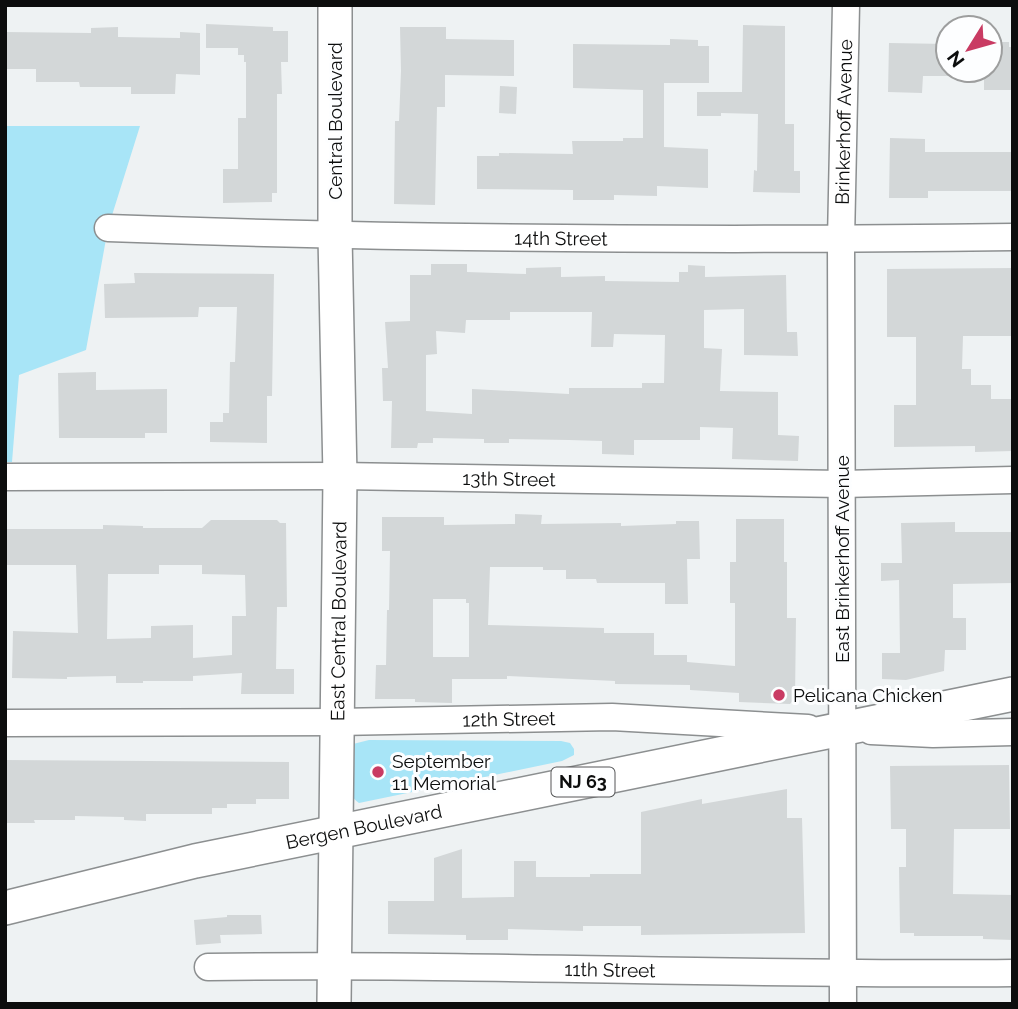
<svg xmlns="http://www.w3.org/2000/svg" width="1018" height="1009" viewBox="0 0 1018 1009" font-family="Raleway,sans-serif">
<rect width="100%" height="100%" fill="#eef2f3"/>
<g fill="#a8e5f7">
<path d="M5,126h135l-32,102 -22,122 -67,25 -7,87h-7z"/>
<path d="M369,740l192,1 9,2 4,6v6l-12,6 -203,42c-17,-10 -7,-42 -6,-59z"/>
</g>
<g fill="#d3d7d8" fill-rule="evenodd">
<path d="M206,24l67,3v4h15v31h-7l1,32h-5v99h-5v9l-49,1v-34h15v-51h8v-56h-2v-7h-6v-7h-32z"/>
<path d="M743,25l42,1v98h9v47h6v22l-47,-1 1,-22 3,1 1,-57 -37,-1v3h-24v-24h45z"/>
<path d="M118,27v10l62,1v-6l20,1v42l-24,-1 -1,20h-44v-7h-51l-1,-5h-43v-13h-31v-37l86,1v-5z"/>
<path d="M400,27h46v12l68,1v36l-69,-1v32h-8l-2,98 -41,-1 1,-83h4l2,-50z"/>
<path d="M670,39l28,1v6h11v37h-45v64l44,2v39l-51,-2v10l-43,-1v5h-41v-10l-96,-1v-33h22v-3l74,1 -1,-13h51v-3h20v-48l-70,-2v-44l97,1z"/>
<path d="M990,42h19v5h4v43h-29v-20h6z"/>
<path d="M889,43l59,1v32h-25l-1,17 -34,-1z"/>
<path d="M500,86l17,1 -1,27 -17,-1z"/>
<path d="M890,138l35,1v13h88v39h-85v7h-39z"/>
<path d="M431,264h36v8l59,2v-6l35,-1v10l44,-1v5l74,1v-10h9v-7l17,1v11l81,-2 1,57h10l1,24 -54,-1v-46l-40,1v38l18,1 -2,42 58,1v43l21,1 -1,25 -66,-2 1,-31 -33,-1v13h-66v15l-32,-1v-13l-33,-1 -60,-1v4h-25v-4l-51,-1v5h-15l-1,5h-26l1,-47h-9l-1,-33h6l-3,-46 25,-1v-46h21zM510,312h82l-1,35h22l1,-13 51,1 -1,48h-22v5h-73v6l-97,-5v25l-46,-3v-56l11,-1 -1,-23 29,2 1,-13h44z"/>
<path d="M1013,268v68h-50l-1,33h9v16h20v14h22v52l-38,1v-6l-81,1v-42h22v-68h-29v-68z"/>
<path d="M134,273l140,1 -2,122h-5v47l-57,-1v-20h13v-9h6l1,-51h5l2,-55h-38l-1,10 -93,1 -1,-34 31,-1z"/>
<path d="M96,372v18l71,-1v44h-22v5h-86l-1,-65z"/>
<path d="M515,514l27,1 -1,9 80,-1v3l55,-2v-3h23l1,38h-13l1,45h-23v-21h-68l-1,-4h-30v-9h-23v-3h-53l-2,58 116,3v5h50v22h33v7l48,4v-63h-5v-41h6v-43h48v43h3v56h9l-1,80 -5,6 -51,-2v-9l-49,-3v-5l-75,-1v-3l-108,-5v3h-55v24l-37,-1v-3h-40l1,-34h10l1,-55h2l1,-59h-8v-34h62v8l71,-1zM433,599h33v4h3v54h-36z"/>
<path d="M211,520h66l3,3h6l1,84h-10l-1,62h18v25h-53l1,-21 -49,3v5h-50v2h-27v-7l-49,1v2l-55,-1 1,-47 65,2 -2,-68h-71v-36h98v-4l40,1v2h59zM159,565h43v9l43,1 1,41h-14v39l-39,3v-33l-42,1v12l-44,1 1,-65h51z"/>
<path d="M955,522v10h58v51l-60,1v34h13v32h-21l-1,21 -38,9 -24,-1v-26h18l-1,-73 -18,1v-18h21l-1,-40z"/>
<path d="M5,760l284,2v37h-33v5h-29v4h-15v6h-66v7l-22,-1v-3l-49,-1v4h-41l1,3h-30z"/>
<path d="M1009,765l1,64h-56l-1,65 60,1v45l-30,-1v-3h-69v-3h-14l-1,-66h7v-38h-15l-1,-63z"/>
<path d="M787,789v29h15l3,115 -164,2v-9h-58v5l-75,-2v11h-42v-5l-78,-1v-33h46v-43l28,-9v49l52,-1v-36h22v16h54v-3h51v-62l61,-13v5z"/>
<path d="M227,915h34l1,19 -42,1 1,8 -25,2 -2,-25 33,-3z"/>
</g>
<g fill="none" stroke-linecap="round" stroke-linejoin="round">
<defs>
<g id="minor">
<path id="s1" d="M108,228c301,11 603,13 905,9"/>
<path id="s2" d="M5,477l335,-1 502,8 171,-4"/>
<path id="s3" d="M5,723l332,-1 275,-5 196,11"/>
<path d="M871,731l62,3 80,-2"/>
<path id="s4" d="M208,967c268,-4 536,9 805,6"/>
<path id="s5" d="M843,1004l-2,-764 5,-235"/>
</g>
<g id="major">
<path id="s6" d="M5,908l190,-47 818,-167"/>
<path id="s7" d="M334,1004l6,-528 -5,-240v-231"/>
</g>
</defs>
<use href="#minor" stroke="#8c8f90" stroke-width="29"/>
<use href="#major" stroke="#8c8f90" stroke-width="36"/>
<use href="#minor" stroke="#fff" stroke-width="26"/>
<use href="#major" stroke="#fff" stroke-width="33"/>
</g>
<g fill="#c93b63" stroke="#fdfeff" stroke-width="2.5">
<circle cx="779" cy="695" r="7"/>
<circle cx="378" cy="772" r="7"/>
</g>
<g text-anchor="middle" stroke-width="6" stroke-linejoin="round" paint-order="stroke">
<rect fill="#fdfeff" stroke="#545556" stroke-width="2" x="551.5" y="767.5" width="63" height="29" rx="5"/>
<g font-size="18" font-weight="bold" fill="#0c0d0d">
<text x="583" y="788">NJ 63</text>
</g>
<g font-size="19" fill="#0c0d0d" stroke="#fdfeff">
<text transform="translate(335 121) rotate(-90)" y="7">Central Boulevard</text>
<text dy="7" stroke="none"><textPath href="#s5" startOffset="882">Brinkerhoff Avenue</textPath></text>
<text dy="7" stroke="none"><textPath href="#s1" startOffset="453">14th Street</textPath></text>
<text dy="7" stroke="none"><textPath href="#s2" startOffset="504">13th Street</textPath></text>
<text transform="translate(842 559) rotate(-90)" y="7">East Brinkerhoff Avenue</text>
<text dy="7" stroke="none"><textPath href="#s7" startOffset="383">East Central Boulevard</textPath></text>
<text dy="7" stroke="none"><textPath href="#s3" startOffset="504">12th Street</textPath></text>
<text dy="7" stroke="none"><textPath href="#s6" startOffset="368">Bergen Boulevard</textPath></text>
<text dy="7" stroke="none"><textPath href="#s4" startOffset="402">11th Street</textPath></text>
</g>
<g font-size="19" fill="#0c0d0d" stroke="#fdfeff" text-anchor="start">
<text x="793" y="702">Pelicana Chicken</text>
<text x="392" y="768">September<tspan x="392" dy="22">11 Memorial</tspan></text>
</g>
</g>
<rect width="1018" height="1009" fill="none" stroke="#0c0d0d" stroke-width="14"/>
<g transform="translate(969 49) rotate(233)"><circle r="33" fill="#fdfeff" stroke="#9d9e9e" stroke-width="2"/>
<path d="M0-5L12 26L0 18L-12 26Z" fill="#c93b63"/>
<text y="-10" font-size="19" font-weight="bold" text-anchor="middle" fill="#0c0d0d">N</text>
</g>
</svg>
